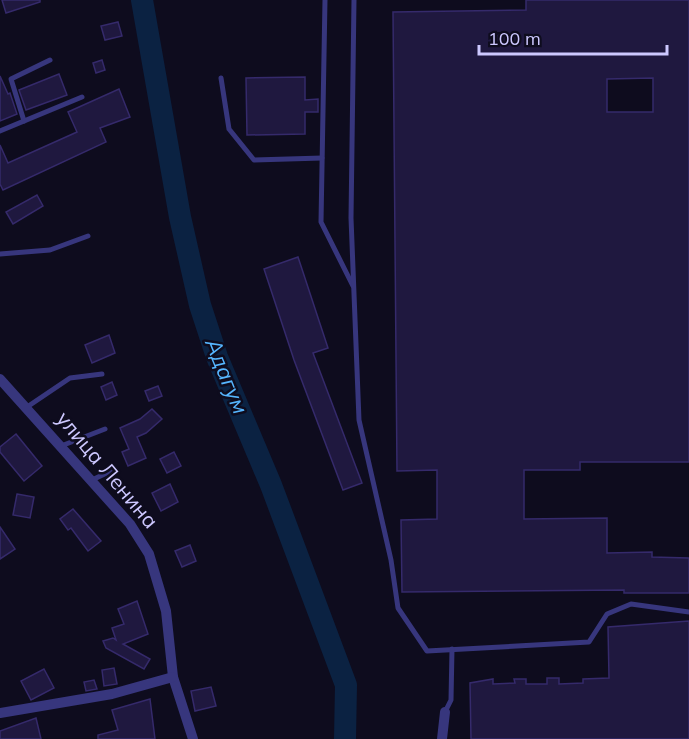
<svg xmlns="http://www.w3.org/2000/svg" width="689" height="739" viewBox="0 0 689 739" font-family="Mulish,sans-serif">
<rect width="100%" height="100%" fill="#0e0c1e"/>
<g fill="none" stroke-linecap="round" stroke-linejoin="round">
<path stroke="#0b2242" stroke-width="22" d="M142,0l38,217 20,88 17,52 54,128 75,200 -1,54"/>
</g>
<g fill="#1f183f" stroke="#352a6b" stroke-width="1.5" fill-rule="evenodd">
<path d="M2,0h38v2l-34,11z"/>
<path d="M526,0h163v462h-109v8h-56v49l83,-1v35l45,-1v5l37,1v35h-65v-3l-222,2 -1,-72 36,-1v-49l-40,1 -4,-459 133,-2zM653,78v34h-46v-33z"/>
<path d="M118,22l4,14 -17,4 -4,-14z"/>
<path d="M102,60l3,10 -9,3 -3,-10z"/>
<path d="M59,74l8,21 -41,15 -7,-20z"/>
<path d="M0,76l8,18 2,-1 7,21 -17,7z"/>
<path d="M305,77v23l13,-1v13h-13v22l-58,1 -1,-57z"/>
<path d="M119,89l11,28 -30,11 6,14 -103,48 -3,-6v-39l8,18 69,-31 -9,-20z"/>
<path d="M37,195l6,11 -30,18 -7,-12z"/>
<path d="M298,257l30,91 -15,5 49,130 -19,7 -49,-130 -30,-91z"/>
<path d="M109,335l6,18 -23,10 -7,-18z"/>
<path d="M112,382l5,13 -11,5 -5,-13z"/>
<path d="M158,386l4,10 -13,5 -4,-10z"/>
<path d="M152,409l10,10 -16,14 -9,4 9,21 -18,8 -6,-14 7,-3 -9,-21 20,-9z"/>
<path d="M16,434l26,32 -18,15 -24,-29v-5z"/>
<path d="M174,452l7,14 -14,7 -7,-14z"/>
<path d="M170,484l8,18 -17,9 -9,-18z"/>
<path d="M17,494l17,3 -4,21 -17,-3z"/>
<path d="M73,509l28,32 -13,10 -17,-23 -3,2 -8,-11z"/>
<path d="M0,527l15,22 -15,10z"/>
<path d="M190,545l6,16 -14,6 -7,-16z"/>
<path d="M137,601l11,33 -25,10 27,15 -6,10 -38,-21 -3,-7 10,-3 3,2 -4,-12 12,-4 -6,-15z"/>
<path d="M689,621v118h-218l-1,-56 23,-4v5l22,-1 -1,-4h12v5h21v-6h12v6l24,-1v-4l26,-1 -1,-51z"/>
<path d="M114,668l3,16 -13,2 -2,-16z"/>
<path d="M44,669l10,19 -23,12 -10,-19z"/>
<path d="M94,680l3,9 -11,2 -2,-9z"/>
<path d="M211,687l5,19 -21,5 -4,-20z"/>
<path d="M150,699l5,40h-57v-4l20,-5 -6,-20z"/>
<path d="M36,718l5,21h-41v-8z"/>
</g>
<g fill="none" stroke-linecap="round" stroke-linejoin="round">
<g stroke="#37367d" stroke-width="5">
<path d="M325,0l-4,222 32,64"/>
<path d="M354,0l-3,218 8,202 32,140 7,48 29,43 162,-9 18,-28 24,-10 58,8"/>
<path d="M221,78l8,51 25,31 68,-2"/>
<path d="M24,121l-13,-42 39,-19"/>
<path d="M0,131l82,-34"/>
<path d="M0,254l50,-4 38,-14"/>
<path d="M27,407l43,-29 32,-4"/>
<path d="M61,446l44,-17"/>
<path d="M92,480l23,-11"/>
<path d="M445,712l6,-12 1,-51"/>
</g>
<g stroke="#37367d" stroke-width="10">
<path d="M0,379l130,145 19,30 17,57 7,66 20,62"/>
<path d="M0,713l112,-19 61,-17"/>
<path d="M442,739l3,-27"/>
</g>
</g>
<g text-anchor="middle" stroke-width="5" stroke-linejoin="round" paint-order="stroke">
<g font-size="21" fill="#cdc8ff" stroke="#0e0c1e">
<text transform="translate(107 470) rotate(50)" y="7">улица Ленина</text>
</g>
<g font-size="22" font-style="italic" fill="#56b6ff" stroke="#0e0c1e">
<text transform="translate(227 376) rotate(68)" y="8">Адагум</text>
</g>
</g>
<path d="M479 45v9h188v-9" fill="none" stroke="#cdc8ff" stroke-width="3"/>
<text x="488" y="45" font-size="18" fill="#cdc8ff" stroke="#0e0c1e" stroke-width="4.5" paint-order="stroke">100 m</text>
</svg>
